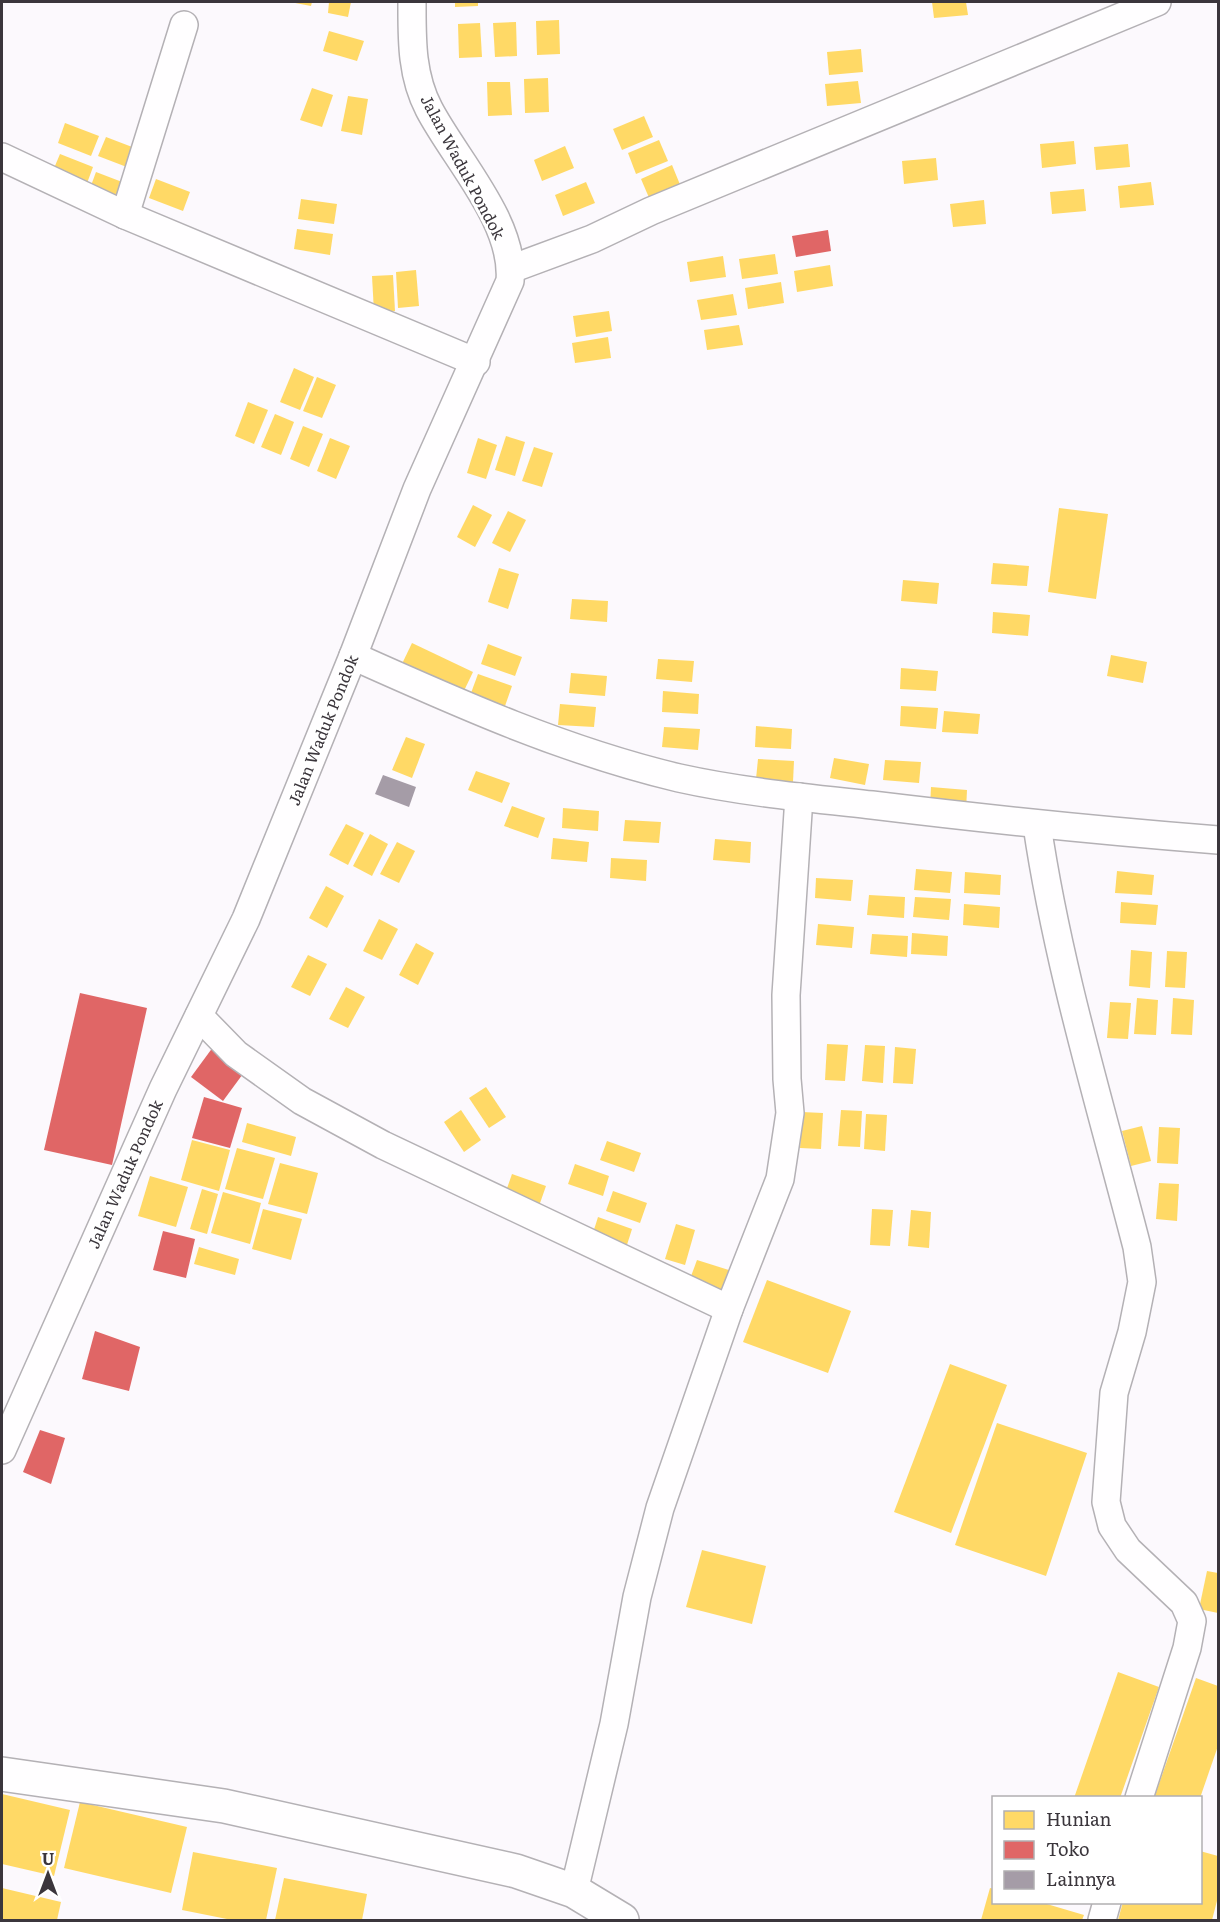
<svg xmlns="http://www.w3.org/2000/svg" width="1220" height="1922" viewBox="0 0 1220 1922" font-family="Literata,serif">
<rect width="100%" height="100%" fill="#fcf9fd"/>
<g fill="#ffd966">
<path d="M290,2h22l-1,4z"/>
<path d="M329,2h22l-3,15 -20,-4z"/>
<path d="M455,2h23v4l-23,1z"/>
<path d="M932,2h34l2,13 -34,3z"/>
<path d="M559,20l1,34 -23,1 -1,-34z"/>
<path d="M516,22l1,34 -22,1 -2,-34z"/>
<path d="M480,23l2,34 -23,1 -1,-34z"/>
<path d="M329,31l35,10 -7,20 -34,-10z"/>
<path d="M861,49l2,23 -34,3 -2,-23z"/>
<path d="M548,78l1,34 -24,1 -1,-34z"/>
<path d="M858,81l3,22 -34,3 -2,-22z"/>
<path d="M487,82h23l2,33 -24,1z"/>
<path d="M312,88l21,7 -11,32 -22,-7z"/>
<path d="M348,96l20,3 -6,36 -21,-4z"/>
<path d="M644,116l9,21 -31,13 -9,-21z"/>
<path d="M65,123l34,13 -8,20 -33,-13z"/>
<path d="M106,137l34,13 -8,19 -34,-13z"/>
<path d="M659,140l9,21 -32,13 -8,-21z"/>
<path d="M1074,141l2,23 -34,4 -2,-24z"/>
<path d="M1128,144l2,23 -34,3 -2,-23z"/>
<path d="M565,146l9,22 -32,13 -8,-21z"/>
<path d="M60,154l33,13 -7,19 -34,-13z"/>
<path d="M936,158l2,22 -34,4 -2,-23z"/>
<path d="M672,165l9,22 -31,13 -9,-21z"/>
<path d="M96,172l34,13 -8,19 -33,-13z"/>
<path d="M156,179l34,13 -7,19 -34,-13z"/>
<path d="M586,182l9,21 -32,13 -8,-21z"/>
<path d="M1151,182l3,23 -34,3 -2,-22z"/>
<path d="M1084,189l2,22 -34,3 -2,-22z"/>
<path d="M301,199l36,5 -3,20 -36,-5z"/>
<path d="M984,200l2,24 -33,3 -3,-23z"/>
<path d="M297,229l36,5 -3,21 -36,-6z"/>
<path d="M775,254l3,20 -36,5 -3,-20z"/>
<path d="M723,256l3,21 -36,5 -3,-20z"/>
<path d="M830,265l3,21 -36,6 -3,-21z"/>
<path d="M416,270l3,36 -21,2 -2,-36z"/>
<path d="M393,275l2,36 -21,1 -2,-36z"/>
<path d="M781,282l3,21 -36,6 -3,-21z"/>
<path d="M733,294l4,21 -36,5 -4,-20z"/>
<path d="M609,311l3,20 -36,6 -3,-21z"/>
<path d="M739,325l4,20 -36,5 -3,-20z"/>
<path d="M608,337l3,21 -36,5 -3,-20z"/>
<path d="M294,368l20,9 -14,33 -20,-8z"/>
<path d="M317,377l19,8 -14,33 -19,-7z"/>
<path d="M248,402l20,8 -14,34 -19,-8z"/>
<path d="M275,414l19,8 -13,33 -20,-8z"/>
<path d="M303,426l20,8 -14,33 -19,-8z"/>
<path d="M506,436l19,6 -10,34 -20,-6z"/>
<path d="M330,438l20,8 -14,33 -19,-8z"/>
<path d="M478,438l19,7 -11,34 -19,-6z"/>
<path d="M534,447l19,6 -11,34 -20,-6z"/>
<path d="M473,505l19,10 -17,32 -18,-10z"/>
<path d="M1059,508l49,6 -12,85 -48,-7z"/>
<path d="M508,511l18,9 -16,32 -18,-9z"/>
<path d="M993,563l36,3 -2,20 -36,-2z"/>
<path d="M499,568l20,6 -11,35 -20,-7z"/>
<path d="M903,580l36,3 -2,21 -36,-3z"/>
<path d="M572,599l36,2 -1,21 -37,-3z"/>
<path d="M993,612l37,3 -2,21 -36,-3z"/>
<path d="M412,643l61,29 -12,25 -61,-29z"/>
<path d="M488,644l34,13 -7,19 -34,-12z"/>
<path d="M1111,655l36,7 -4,21 -36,-7z"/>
<path d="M658,659l36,2 -2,21 -36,-3z"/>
<path d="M901,668l37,3 -2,20 -36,-2z"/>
<path d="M571,673l36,3 -2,20 -36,-3z"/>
<path d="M478,674l34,12 -7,20 -34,-13z"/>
<path d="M663,691l36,3 -1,20 -36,-2z"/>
<path d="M560,704l36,3 -2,20 -36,-2z"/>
<path d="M901,706l37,2 -2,21 -36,-3z"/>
<path d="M944,711l36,3 -2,20 -36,-2z"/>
<path d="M756,726l36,3 -1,20 -36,-2z"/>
<path d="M664,727l36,2 -2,21 -36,-3z"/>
<path d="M406,737l19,7 -13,34 -20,-8z"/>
<path d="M834,758l35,6 -4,21 -35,-7z"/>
<path d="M758,759l36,2 -1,21 -37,-3z"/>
<path d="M885,760l36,2 -2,21 -36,-3z"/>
<path d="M476,771l34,12 -8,20 -34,-13z"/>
<path d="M931,787l36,3 -1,21 -36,-3z"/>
<path d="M512,806l33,12 -7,20 -34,-12z"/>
<path d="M563,808l36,3 -1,20 -36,-3z"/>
<path d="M625,820l36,2 -2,21 -36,-2z"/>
<path d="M346,824l18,9 -16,32 -19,-10z"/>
<path d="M370,834l18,10 -16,32 -19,-10z"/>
<path d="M553,838l36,4 -2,20 -36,-3z"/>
<path d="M715,839l36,3 -1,21 -37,-3z"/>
<path d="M397,842l18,9 -16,32 -19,-9z"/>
<path d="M611,858l36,2 -1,21 -36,-3z"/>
<path d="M916,869l36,3 -2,21 -36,-3z"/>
<path d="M1117,871l37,4 -2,20 -37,-2z"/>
<path d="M965,872l36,3 -1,20 -36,-2z"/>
<path d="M816,878l37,2 -2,21 -36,-3z"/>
<path d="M326,886l18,10 -17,32 -18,-10z"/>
<path d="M869,895l36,2 -1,21 -37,-3z"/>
<path d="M915,897l36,2 -2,21 -36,-3z"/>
<path d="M1121,902l37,3 -2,20 -36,-2z"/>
<path d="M964,904l36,3 -1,21 -36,-3z"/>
<path d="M379,919l19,10 -16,31 -19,-9z"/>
<path d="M818,924l36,3 -2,21 -36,-3z"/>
<path d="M912,933l36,3 -1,20 -36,-2z"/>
<path d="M872,934l36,2 -1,21 -37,-3z"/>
<path d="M416,943l18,10 -16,32 -19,-10z"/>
<path d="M1131,950l21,2 -2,36 -21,-2z"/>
<path d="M1167,951l20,1 -2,36 -20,-1z"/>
<path d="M308,955l19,9 -17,32 -19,-9z"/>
<path d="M346,987l19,10 -17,31 -19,-9z"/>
<path d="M1137,998l21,2 -2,35 -22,-1z"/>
<path d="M1173,998l21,2 -2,35 -21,-1z"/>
<path d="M1110,1002l21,1 -3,36 -21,-1z"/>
<path d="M827,1044l21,1 -3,36 -20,-1z"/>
<path d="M865,1045l20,1 -2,37 -21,-2z"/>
<path d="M895,1047l21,2 -3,35 -20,-1z"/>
<path d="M486,1087l20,30 -17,11 -20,-30z"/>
<path d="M461,1110l20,30 -17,12 -20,-30z"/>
<path d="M841,1110l21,1 -2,36 -22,-1z"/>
<path d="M802,1112l21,1 -2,36 -21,-1z"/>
<path d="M866,1114l21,1 -2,36 -21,-2z"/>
<path d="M247,1123l49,14 -5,19 -49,-14z"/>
<path d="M1142,1126l9,35 -20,5 -9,-35z"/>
<path d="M1159,1127l21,1 -2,36 -21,-1z"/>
<path d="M192,1140l38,10 -11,41 -38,-11z"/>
<path d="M607,1141l34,12 -7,19 -34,-12z"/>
<path d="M237,1148l38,10 -12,41 -38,-10z"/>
<path d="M280,1163l38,10 -11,41 -39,-10z"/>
<path d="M575,1164l34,12 -6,20 -35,-12z"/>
<path d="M512,1174l34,12 -7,20 -34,-12z"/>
<path d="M150,1176l38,11 -12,40 -38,-11z"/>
<path d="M1159,1183l20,1 -2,37 -21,-2z"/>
<path d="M202,1189l16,5 -11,40 -17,-5z"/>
<path d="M613,1191l34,12 -7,20 -34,-12z"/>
<path d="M223,1192l38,11 -11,41 -39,-11z"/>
<path d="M263,1209l39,10 -11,41 -39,-11z"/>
<path d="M872,1209l21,1 -3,36 -20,-1z"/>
<path d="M911,1210l20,2 -2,36 -21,-2z"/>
<path d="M598,1217l34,12 -6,19 -34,-12z"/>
<path d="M676,1224l19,6 -10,35 -20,-6z"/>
<path d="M199,1247l40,12 -4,16 -41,-11z"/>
<path d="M697,1260l35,11 -7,20 -35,-12z"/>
<path d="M767,1280l84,31 -23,62 -85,-31z"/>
<path d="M950,1364l57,21 -56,148 -57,-21z"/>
<path d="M997,1423l90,30 -41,123 -91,-31z"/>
<path d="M702,1550l64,16 -14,58 -66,-17z"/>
<path d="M1207,1571l11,2v40l-19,-4z"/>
<path d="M1118,1672l41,15 -39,111h-46z"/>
<path d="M1196,1678l22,8v60l-18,52h-46z"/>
<path d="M2,1794l68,16 -16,66 -52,-12z"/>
<path d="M80,1802l107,25 -16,66 -107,-25z"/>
<path d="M1200,1851l18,5v41l-6,23h-94l5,-18h77z"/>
<path d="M193,1852l84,16 -11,52h-34l-50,-10z"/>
<path d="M284,1878l83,16 -5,26h-87z"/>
<path d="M2,1888l59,14 -4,18h-55z"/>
<path d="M990,1888l4,1v13h46l44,13 -2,5h-101z"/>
</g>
<g fill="#e06666">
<path d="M828,230l3,21 -35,6 -4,-21z"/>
<path d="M80,993l67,15 -35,157 -68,-15z"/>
<path d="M216,1043l32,24 -25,34 -32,-24z"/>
<path d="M204,1097l38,11 -12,40 -38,-10z"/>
<path d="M163,1231l32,8 -9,39 -33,-8z"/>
<path d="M95,1331l45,16 -11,44 -47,-12z"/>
<path d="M40,1430l25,8 -14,46 -28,-12z"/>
</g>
<path fill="#a59ca7" d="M383,775l33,12 -7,20 -34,-13z"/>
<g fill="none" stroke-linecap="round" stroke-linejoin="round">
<defs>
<g id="minor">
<path d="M2,157l123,58 351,147"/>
<path d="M125,215l59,-190"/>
<path d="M511,269l81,-30 59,-28 506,-209"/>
<path d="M353,656c107,48 212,95 326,122 63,14 129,20 193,27 115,14 231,26 346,35"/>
<path d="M1037,825c21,143 64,282 100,422l5,35 -10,50 -18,61 -8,109 6,24 16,24 56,53 8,18 -5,27 -48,150"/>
<path d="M199,1016l37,38 66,47 81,44 346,164"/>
<path d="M2,1450l161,-361 83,-170 107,-263 64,-167 93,-208c5,-59 -55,-122 -81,-172 -18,-34 -17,-71 -17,-107"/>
<path d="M574,1891l40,-167 23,-127 23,-89 69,-199 51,-130 10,-66 -3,-34 -1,-84 13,-198"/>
<path d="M1102,1920l5,-18"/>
</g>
<path id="tertiary" d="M2,1774l222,32 292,65 58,20 48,29"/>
</defs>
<use href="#minor" stroke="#b4b1b5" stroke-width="30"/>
<use href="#tertiary" stroke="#b4b1b5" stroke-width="36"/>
<use href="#minor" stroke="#fffeff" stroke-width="27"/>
<use href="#tertiary" stroke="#fffeff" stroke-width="33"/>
</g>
<g text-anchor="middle" stroke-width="6" stroke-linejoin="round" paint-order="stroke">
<g font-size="16" fill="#3b363c" stroke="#fff">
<text transform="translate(463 167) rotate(62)" y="6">Jalan Waduk Pondok</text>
<text transform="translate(323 730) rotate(-68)" y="6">Jalan Waduk Pondok</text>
<text transform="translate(125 1174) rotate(-66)" y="6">Jalan Waduk Pondok</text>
</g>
</g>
<rect width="1220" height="1922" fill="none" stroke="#3b363c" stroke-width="6"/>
<rect x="992" y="1796" width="210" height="108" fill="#ffffff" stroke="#b1afb1" stroke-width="1.5"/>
<rect x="1004" y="1811" width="30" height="18" fill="#ffd966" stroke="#b1afb1" stroke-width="1.5"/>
<text x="1046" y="1826" font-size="18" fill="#3b363c">Hunian</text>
<rect x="1004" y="1841" width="30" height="18" fill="#e06666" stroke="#b1afb1" stroke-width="1.5"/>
<text x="1046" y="1856" font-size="18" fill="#3b363c">Toko</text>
<rect x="1004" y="1871" width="30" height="18" fill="#a59ca7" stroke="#b1afb1" stroke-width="1.5"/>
<text x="1046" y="1886" font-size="18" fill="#3b363c">Lainnya</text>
<g transform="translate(48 1874)" stroke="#ffffff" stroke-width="4.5" paint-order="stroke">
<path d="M0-4.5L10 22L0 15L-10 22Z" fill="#3b363c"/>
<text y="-9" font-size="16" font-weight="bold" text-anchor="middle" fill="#3b363c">U</text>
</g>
</svg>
